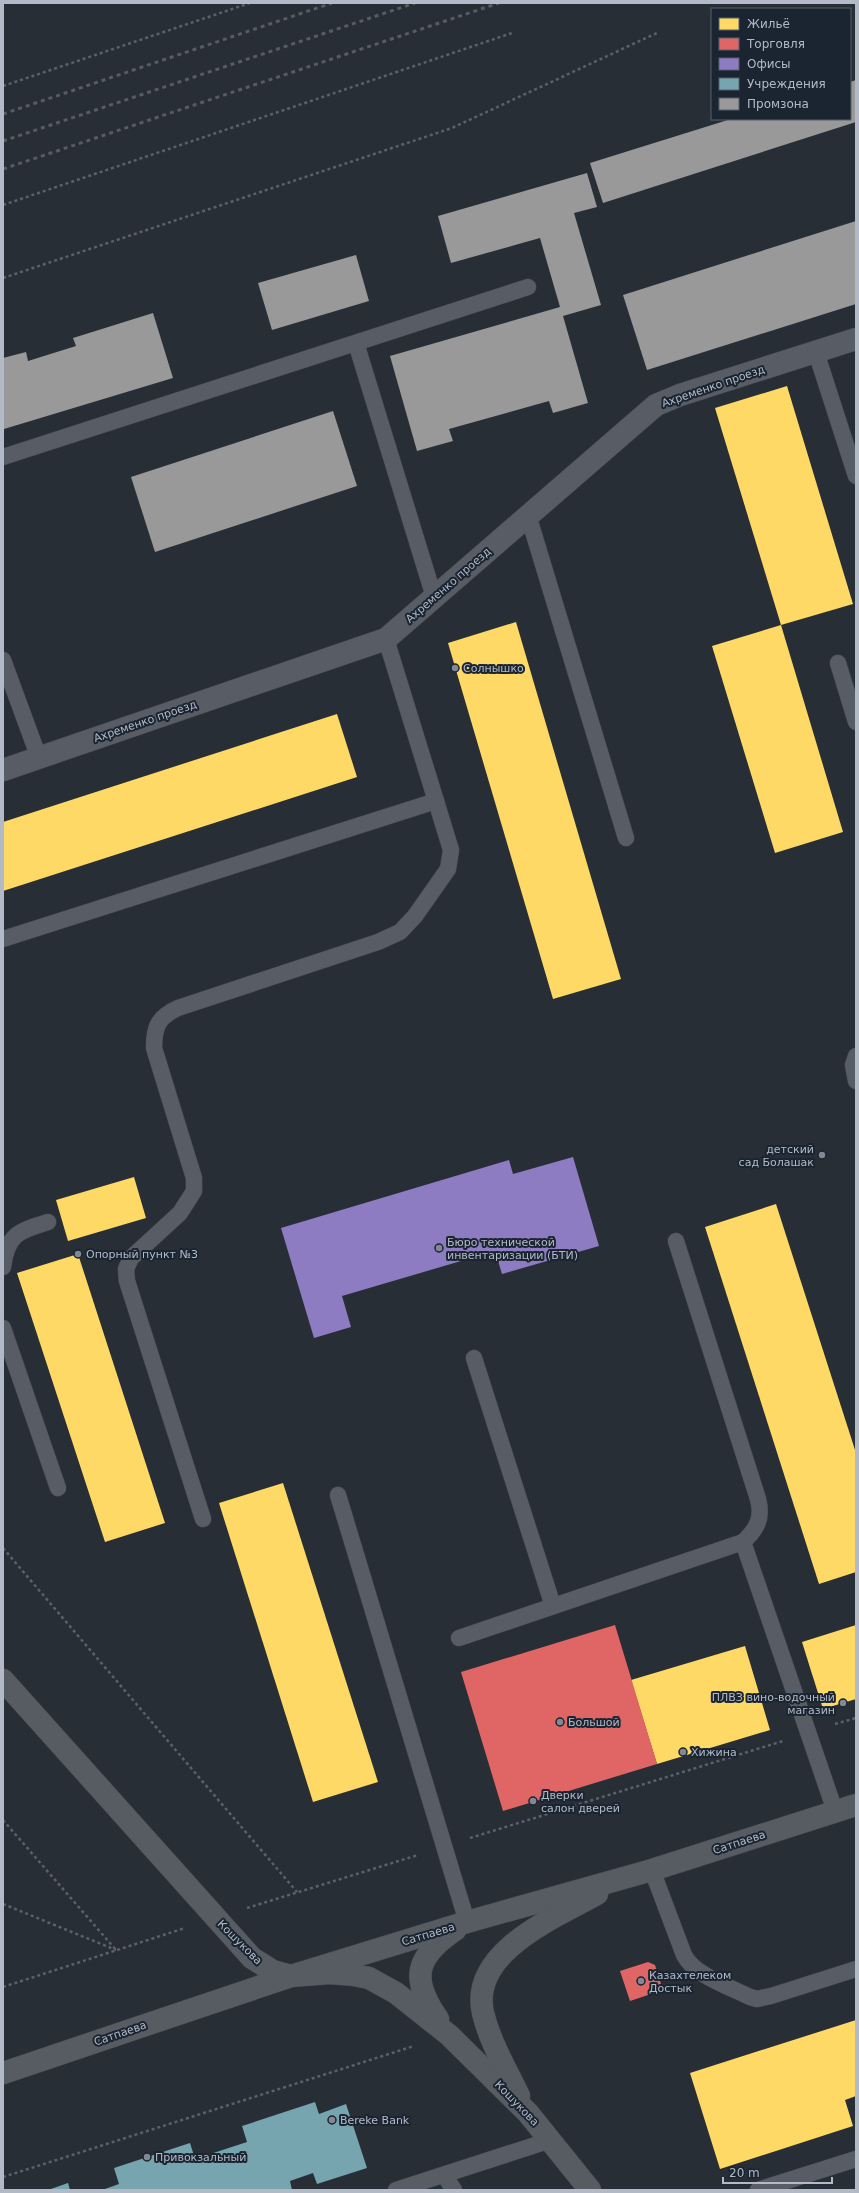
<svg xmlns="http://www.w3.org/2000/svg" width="859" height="2193" viewBox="0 0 859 2193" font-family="'DejaVu Sans',sans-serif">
<rect width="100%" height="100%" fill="#282e36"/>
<g fill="#ffd966">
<path d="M787,386l66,218 -72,21 -66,-217z"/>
<path d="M516,622l105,357 -68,20 -105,-356z"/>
<path d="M781,625l62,207 -68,21 -63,-207z"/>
<path d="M337,714l20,63 -354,114v-69z"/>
<path d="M134,1177l12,41 -78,23 -12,-41z"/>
<path d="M776,1204l80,249v119l-37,12 -114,-357z"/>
<path d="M78,1254l87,269 -60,19 -88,-269z"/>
<path d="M283,1483l95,299 -65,20 -94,-299z"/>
<path d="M856,1625v74l-33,10 -21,-67z"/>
<path d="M745,1646l25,84 -113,34 -26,-84z"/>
<path d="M856,2020v76l-11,4 8,26 -133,43 -30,-96z"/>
</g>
<g fill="#e06666">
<path d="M615,1625l42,139 -154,47 -42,-139z"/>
<path d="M648,1962l7,3 8,25 -33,11 -10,-30z"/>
</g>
<path fill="#8e7cc3" d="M573,1157l26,89 -97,28 -7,-23 -153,45 9,31 -37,11 -33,-110 228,-68 4,14z"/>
<g fill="#76a5af">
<path d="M315,2102l4,12 27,-10 21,64 -50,16 -4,-11 -23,8 2,9h-190l17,-6 -5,-16 76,-25 5,16 52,-17 -5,-16z"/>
<path d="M68,2183l2,7h-22z"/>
</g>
<g fill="#999">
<path d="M856,80v42l-253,81 -13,-40 141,-44h119v-37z"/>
<path d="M587,173l10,34 -23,6 27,92 -38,11 25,87 -35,10 -4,-12 -100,28 4,12 -36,10 -27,-95 170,-49 -20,-69 -89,25 -13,-47z"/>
<path d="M856,221v83l-209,66 -24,-75z"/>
<path d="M356,255l13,46 -97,29 -14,-47z"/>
<path d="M153,313l20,65 -169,51 -1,-71 23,-6 2,9 48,-15 -3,-8z"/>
<path d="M333,411l24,75 -202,66 -24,-75z"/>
</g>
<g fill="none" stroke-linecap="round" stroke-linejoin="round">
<defs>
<g id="lane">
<path d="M356,343l78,254"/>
<path d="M816,352l40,124"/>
<path d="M3,457l525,-170"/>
<path d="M528,515l98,323"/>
<path d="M3,660l36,98"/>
<path d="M838,663l18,59"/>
<path d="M3,939l433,-138 -50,-162"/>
<path d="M856,1056l-3,9 3,16"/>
<path d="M3,1267c4,-33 16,-36 45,-45"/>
<path d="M3,1328l55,160"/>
<path d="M474,1358l79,248"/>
<path d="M338,1495l129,427"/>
<path d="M203,1519l-76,-238 -1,-12 5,-11 49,-45 14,-22v-13l-40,-130c0,-21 4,-31 24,-40l200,-66 22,-10 15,-16 33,-47 3,-19 -15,-49"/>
<path d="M743,1542l92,269"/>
<path d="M459,1638l284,-96c14,-13 20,-24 15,-43l-82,-258"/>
<path d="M652,1870l32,85c10,20 46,32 66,42l7,2 14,-3 85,-27"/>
<path d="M444,2175l10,15"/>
<path d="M396,2190l155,-50"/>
<path d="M758,2190l98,-31"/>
</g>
<path id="street" d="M3,770l383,-131 270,-234 24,-10 176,-56"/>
<g id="secondary">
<path d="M3,1680l249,278 21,13 18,5 39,-3 24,2 15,3 27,15 53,42 79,78 62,77"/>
<path d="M438,2019c-28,-40 -23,-62 17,-89"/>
<path d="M3,2073l288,-97 176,-54 185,-52 204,-65"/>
<path d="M519,2096c-13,-27 -29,-54 -36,-83 -14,-61 73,-96 114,-119"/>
</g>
</defs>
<use href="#lane" stroke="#464a51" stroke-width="17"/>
<use href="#street" stroke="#464a51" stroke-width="23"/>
<use href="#secondary" stroke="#464a51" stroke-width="23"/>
<g stroke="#5b6168" stroke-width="2.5" stroke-dasharray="3 3" stroke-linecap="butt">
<path d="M3,86l247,-83"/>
<path d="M3,205l509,-172"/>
<path d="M3,278l449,-150 207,-96"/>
<path d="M3,1548l294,344"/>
<path d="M835,1724l21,-6"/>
<path d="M3,1820l113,130"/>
<path d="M470,1838l313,-97"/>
<path d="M3,1904l113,46"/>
<path d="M247,1908l171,-53"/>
<path d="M3,1987l182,-59"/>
<path d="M3,2177l411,-131"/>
</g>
<use href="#lane" stroke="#585c64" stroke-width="16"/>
<use href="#street" stroke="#585c64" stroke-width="22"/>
<use href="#secondary" stroke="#575b62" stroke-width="22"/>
<g stroke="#575b62" stroke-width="3" stroke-dasharray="4 4" stroke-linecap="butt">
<path d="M3,114l329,-111"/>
<path d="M3,141l412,-138"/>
<path d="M3,169l496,-166"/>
</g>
</g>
<g fill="#828994" stroke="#1b2431" stroke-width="1.5">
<circle cx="455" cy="668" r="4"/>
<circle cx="822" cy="1155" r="4"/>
<circle cx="439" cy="1248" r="4"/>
<circle cx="78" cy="1254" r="4"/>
<circle cx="843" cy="1703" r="4"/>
<circle cx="560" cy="1722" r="4"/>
<circle cx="683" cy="1752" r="4"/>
<circle cx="533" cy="1801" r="4"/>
<circle cx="641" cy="1981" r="4"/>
<circle cx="332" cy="2120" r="4"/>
<circle cx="147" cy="2157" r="4"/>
</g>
<g text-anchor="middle" stroke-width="4" stroke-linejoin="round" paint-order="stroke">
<g font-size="11" fill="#b2bac7" stroke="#1b2431">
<text transform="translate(713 386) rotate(-19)" y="4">Ахременко проезд</text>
<text transform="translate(448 585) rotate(-41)" y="4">Ахременко проезд</text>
<text transform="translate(145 721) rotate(-19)" y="4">Ахременко проезд</text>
<text transform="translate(739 1842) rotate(-18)" y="4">Сатпаева</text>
<text transform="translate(428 1934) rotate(-17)" y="4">Сатпаева</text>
<text transform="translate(240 1942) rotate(45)" y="4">Кошукова</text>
<text transform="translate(120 2033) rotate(-19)" y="4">Сатпаева</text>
<text transform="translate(517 2103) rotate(46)" y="4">Кошукова</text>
</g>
<g font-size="11" fill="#b2bac7" stroke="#1b2431" text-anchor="start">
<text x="463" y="672">Солнышко</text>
<text x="814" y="1153" text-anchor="end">детский<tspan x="814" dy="13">сад Болашак</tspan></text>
<text x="447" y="1246">Бюро технической<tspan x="447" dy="13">инвентаризации (БТИ)</tspan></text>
<text x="86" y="1258">Опорный пункт №3</text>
<text x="835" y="1701" text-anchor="end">ПЛВЗ вино-водочный<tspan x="835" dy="13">магазин</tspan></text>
<text x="568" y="1726">Большой</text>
<text x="691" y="1756">Хижина</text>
<text x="541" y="1799">Дверки<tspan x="541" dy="13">салон дверей</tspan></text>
<text x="649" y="1979">Казахтелеком<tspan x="649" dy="13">Достык</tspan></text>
<text x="340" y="2124">Bereke Bank</text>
<text x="155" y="2161">Привокзальный</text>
</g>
</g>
<rect width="859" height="2193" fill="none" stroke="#b2bac7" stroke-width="8"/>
<rect x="711" y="8" width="140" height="112" fill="#1b2431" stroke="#57606d"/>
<rect x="719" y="18" width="20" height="12" fill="#ffd966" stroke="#57606d"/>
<text x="747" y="28" font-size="12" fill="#b2bac7">Жильё</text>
<rect x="719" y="38" width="20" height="12" fill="#e06666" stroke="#57606d"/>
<text x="747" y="48" font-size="12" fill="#b2bac7">Торговля</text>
<rect x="719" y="58" width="20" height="12" fill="#8e7cc3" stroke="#57606d"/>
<text x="747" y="68" font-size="12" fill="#b2bac7">Офисы</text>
<rect x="719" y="78" width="20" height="12" fill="#76a5af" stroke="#57606d"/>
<text x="747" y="88" font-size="12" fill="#b2bac7">Учреждения</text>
<rect x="719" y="98" width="20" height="12" fill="#999999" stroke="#57606d"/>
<text x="747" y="108" font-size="12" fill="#b2bac7">Промзона</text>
<path d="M723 2177v6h109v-6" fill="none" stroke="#b2bac7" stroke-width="2"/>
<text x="729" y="2177" font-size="12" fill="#b2bac7" stroke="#1b2431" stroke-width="3" paint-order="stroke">20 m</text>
</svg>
